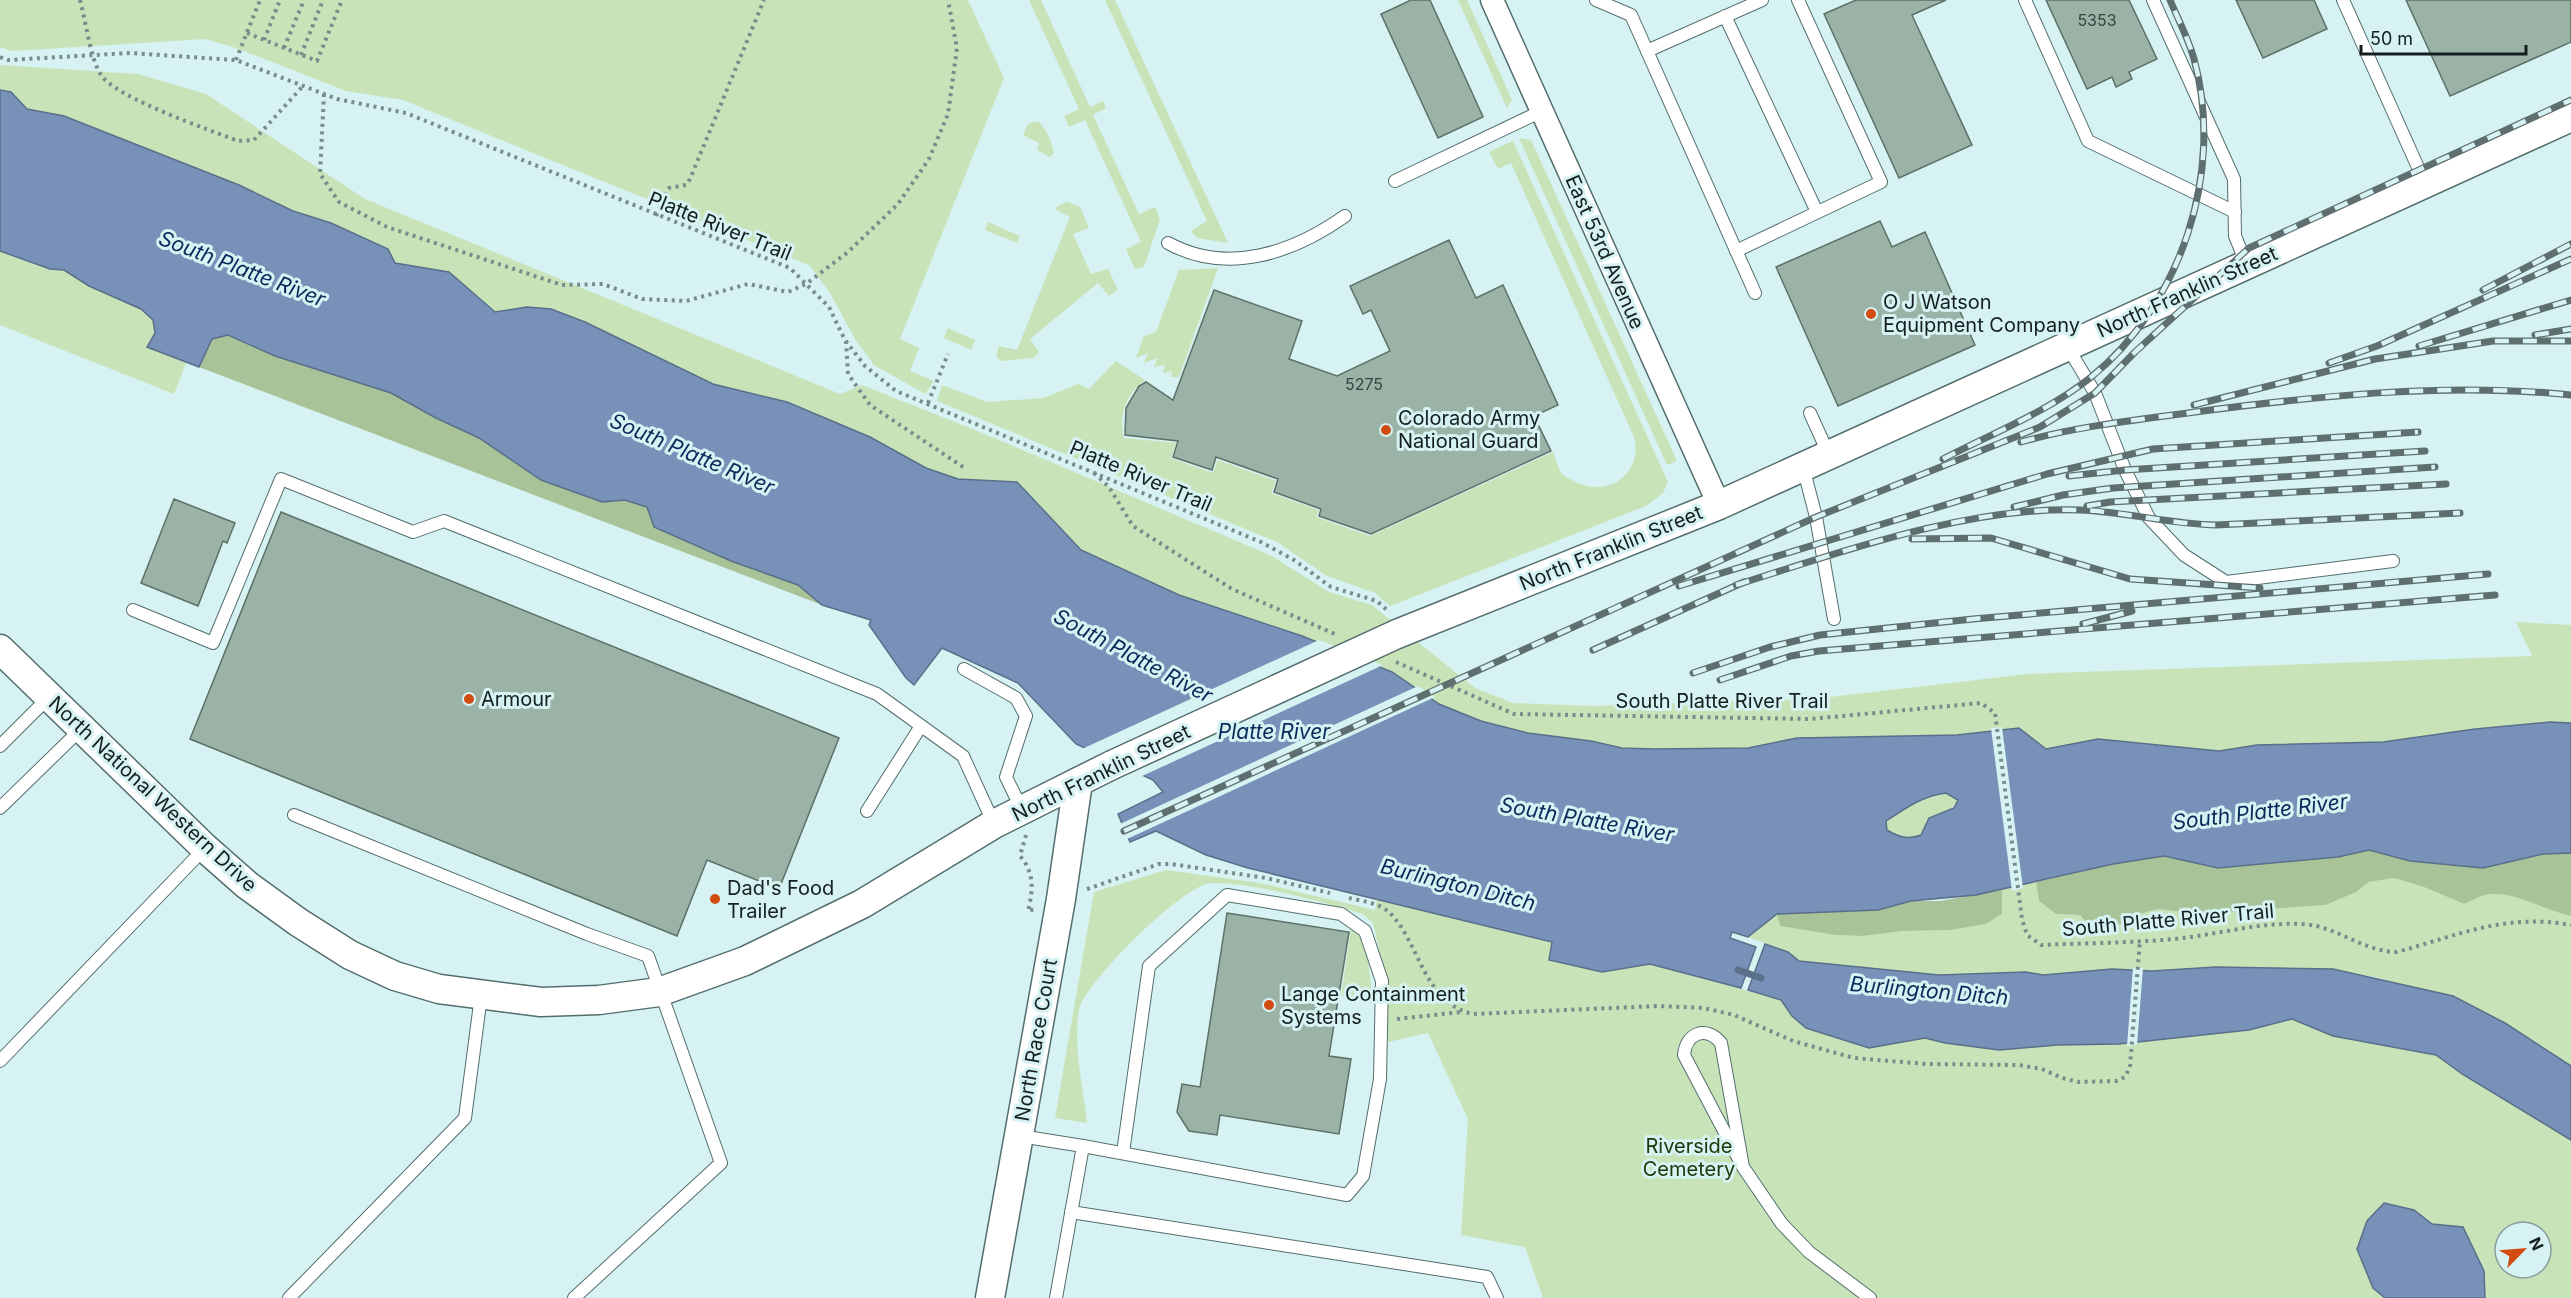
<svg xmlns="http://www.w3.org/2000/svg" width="2571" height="1298" viewBox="0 0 2571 1298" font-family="Inter,sans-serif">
<rect width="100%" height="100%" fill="#d6f2f2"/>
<g fill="#c9e3b9" fill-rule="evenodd">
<path d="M0,0h968l36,78 -104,261 19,9 -9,23 24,10 -9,13 -51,-29 -19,-26 -25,-46 -21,-28 -406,-165 -57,-9 -110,-43 -31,-9 -193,12 -12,-4z"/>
<path d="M1029,0h12l49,107 13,-6 3,7 -13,7 46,99 16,-7 5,12 -16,48 -9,2 -9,-20 15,-7 -56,-122 -16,7 -5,-11 15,-7z"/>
<path d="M1105,0h10l113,243 -31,-5 -6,-7 16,-10z"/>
<path d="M1458,0h9l45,100 -5,8z"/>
<path d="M0,65l138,9 68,20 159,105 475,195 22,-9 118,47 290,123 59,37 43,13 103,83 38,15 83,3 217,-7 215,-25 504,-18 -16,-34 55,3v98l-21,-1 -75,7 -92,13 -126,3 -38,6 -121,-12 -52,10 -27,-21 -62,7 -160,3 -49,10 -94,1 -32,-1 -31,-7 -63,-8 -47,-12 -42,-17 -48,-32 -89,-36 -123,-41 -98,-45 -64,-68 -59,-3 -32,-11 -56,-31 -113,-43 -44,-10 -128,-62 -34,-13 -56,3 -46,-40 -54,-9 -7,-14 -57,-26 -38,-12 -54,-26 -175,-69 -37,-7 -16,-17 -11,-2z"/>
<path d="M1032,122h7c8,8 13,21 15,31l-4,4 -13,-7 2,-7 -16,-8 4,-10z"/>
<path d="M1519,138l12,2 146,321 -10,4z"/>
<path d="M1513,141l155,341 -5,11 -17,13 -256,100 -15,-13 -48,-17 -50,-34 -340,-141 5,-16 45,17 57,-4 34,-14 11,5 27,-28 29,19c-19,15 -27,34 -21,58l52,5 -5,15 42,15 5,-13 58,21 -5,12 48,17 -3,7 54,19 183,-84c3,7 5,16 9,22 3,3 8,5 12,7 32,18 70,-6 60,-44l-123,-274 -13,6 -9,-17z"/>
<path d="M1067,202l13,5 9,21 -16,6 18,40 17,-5 10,21 -9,6 -11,-13 -68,56 9,13 -5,6 -34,3 -4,-5 3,-10 18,4 53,-133 -14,-7 1,-4z"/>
<path d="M988,222l32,14 -3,7 -32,-13z"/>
<path d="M0,251l50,18 14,1 25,16 52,23 12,11 2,13 -7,14 38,16 -12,31 -174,-69z"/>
<path d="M1218,268l-39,109h-8l1,-6 -9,2 2,-8 -11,2 3,-9 -13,5 4,-10 -12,5 8,-22 12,-4 23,-62z"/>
<path d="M948,328l27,12 -4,10 -27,-12z"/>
<path d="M1946,793l12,7c-9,15 -28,19 -37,35 -14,4 -22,2 -34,-5l-1,-9c20,-13 36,-25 60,-28z"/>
<path d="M1166,870l94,13 115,27 2,-10 175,42 -2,18 52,12 48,-8 131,36 11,16 14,12 63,20 56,-10 20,5 54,7 58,-5 62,-1 130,-14 43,-11 41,17 103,19 27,19 108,66v158h-1028l-18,-51 -64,-12 7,-116 -40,-86 -40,9 -1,-59 -14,-60 -10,-9c-40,-12 -112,-32 -152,-31 -27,1 -127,100 -132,127 -6,36 4,77 8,113l-32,-5 39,-226zM2505,1232h36v36h-36z"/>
<path d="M2394,878l30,9 40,17c7,-3 14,-7 21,-9 26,-6 61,16 86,21v150l-190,-88 -48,-8 -117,-3 -64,4 -40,-2 -69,6 -17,-3 -87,3 -140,-14 -11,-9 -40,-15 29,-23 3,12 55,9 28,1 40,-5 48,-1 35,-6 16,-10v-24l34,-8 3,19 17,13 24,1 33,13 26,-14 19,-5 39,5 129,-9 30,-13 13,-10z"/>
<path d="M1351,928c19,12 20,56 21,76l-31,-8z"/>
</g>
<g fill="#a9c398">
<path d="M228,335l47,21 116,37 45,25 43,20 62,42 61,22 23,-2 22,7 84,54 67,24 24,20 -623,-238 13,-28z"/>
<path d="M2369,850l41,11 73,7 60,-14 28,-1v63c-25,-5 -60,-27 -86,-21 -7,2 -14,6 -21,9l-40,-17 -30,-9 -25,4 -13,10 -30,13 -129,9 -39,-5 -19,5 -26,14 -18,3 -15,-16 -24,-1 -17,-13 -3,-19 77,-18 51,-8 54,12 120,-11z"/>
<path d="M2002,890v24l-16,10 -35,6 -48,1 -40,5 -28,-1 -55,-9 -3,-12 101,-4 33,-9h29z"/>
</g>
<g fill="#7791b8" stroke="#5a6f8a" stroke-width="1.5" fill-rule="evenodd">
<path d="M0,90l11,2 16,17 37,7 175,69 54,26 38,12 57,26 7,14 54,9 46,40 32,-5 24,2 34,13 128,62 74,18 83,35 56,31 32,11 59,3 64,68 98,45 123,41 90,36 47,32 42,17 47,12 63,8 31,7 32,1 94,-1 49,-10 160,-3 62,-7 27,21 52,-10 121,12 38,-6 126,-3 92,-13 75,-7 21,1v130l-28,1 -60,14 -73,-7 -41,-11 -31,7 -120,11 -54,-12 -51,8 -137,31 -65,6 -33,9 -101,4 -29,23 -16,-5 -2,6 26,9 -15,41 -91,-24 -48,8 -53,-12 3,-18 -304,-74 -42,-13 -50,-24 -26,11 -12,-28 45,-22 -10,-12 -77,-36 -58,-61 -76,-35 -28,37 -8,-7 -37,-53 2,-5 -49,-15 -24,-20 -67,-24 -77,-34 -7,-20 -22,-7 -23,2 -61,-22 -62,-42 -43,-20 -45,-25 -116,-37 -47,-21 -16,4 -13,28 -52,-20 8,-14 -2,-13 -12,-11 -52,-23 -25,-16 -14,-1 -50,-18zM1946,793l12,7 -4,8 -25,10 -8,17c-14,5 -22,2 -34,-5l-1,-9c20,-13 36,-25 60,-28z"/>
<path d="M1765,944l23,8 11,9 140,14 87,-3 17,3 69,-6 40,2 64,-4 117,2 120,27 52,27 66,43v74l-109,-66 -26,-19 -103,-19 -41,-17 -43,11 -130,14 -62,1 -58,5 -54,-7 -20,-5 -56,10 -63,-20 -14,-12 -11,-16 -33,-10z"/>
<path d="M2384,1203l30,7 18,14 31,3 21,44 1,27h-100l-12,-10 -16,-39 10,-28z"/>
</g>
<g fill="#d6f2f2">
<path d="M1319,640l64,25 -243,112 -58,-28z"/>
<path d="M1418,686l17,11 -308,142 -7,-15z"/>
<path d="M2002,727l21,161 -11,3 -21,-163z"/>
<path d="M2133,967l10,1 -6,77 -10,1z"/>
</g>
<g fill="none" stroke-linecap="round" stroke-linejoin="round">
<path stroke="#5a6f8a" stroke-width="7" d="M1738,970l23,8"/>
</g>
<g fill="#9bb2a7" stroke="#5c7167" stroke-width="1.5">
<path d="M1411,0h19l53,117 -45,21 -57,-124z"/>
<path d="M1856,0h90l-34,15 60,130 -73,33 -75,-164z"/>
<path d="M2046,0h83l28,59 -28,13 3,7 -16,8 -4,-10 -25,12z"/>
<path d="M2236,0h78l13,29 -64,29z"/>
<path d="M2406,0h165v42l-121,54z"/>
<path d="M1880,221l12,26 33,-15 50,113 -137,61 -62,-139z"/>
<path d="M1449,240l27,58 27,-13 55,120 -24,11 17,35 -180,83 -52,-18 2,-7 -47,-17 4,-13 -62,-22 -4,13 -39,-13 5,-16 -53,-6 1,-27 13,-22 7,-4 27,18 41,-110 88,31 -13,38 48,17 53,-25 -19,-41 -8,4 -13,-28z"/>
<path d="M174,499l61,24 -8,20 -4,-2 -25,65 -57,-23z"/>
<path d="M281,512l558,226 -60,151 -72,-29 -30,76 -487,-197z"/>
<path d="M1227,913l122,19 -20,124 22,3 -12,75 -119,-19 -3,20 -28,-4 -12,-19 5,-28 18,3z"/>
</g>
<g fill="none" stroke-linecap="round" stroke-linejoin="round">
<defs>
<g id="service">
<path d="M1596,0l35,15 124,278"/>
<path d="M2025,0l63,141 147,71"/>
<path d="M2153,0l81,179 1,57 12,29"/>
<path d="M2343,0l82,183"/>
<path d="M1725,16l92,196"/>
<path d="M1647,51l115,-51"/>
<path d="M1395,181l147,-70"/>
<path d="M1168,243c60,33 126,9 177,-27"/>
<path d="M1736,251l145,-69 -83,-182"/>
<path d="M2067,346l28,47 30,77 24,48 35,37 42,27 167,-21"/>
<path d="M1810,413l19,42"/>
<path d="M1803,467l13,50 18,102"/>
<path d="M133,610l80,33 68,-164 132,53 31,-11 433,173 86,62 31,68"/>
<path d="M964,669l52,29 10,18 -20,61 16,33"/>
<path d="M0,746l49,-49"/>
<path d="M0,808l81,-79"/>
<path d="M867,811l54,-85"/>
<path d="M294,815l293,119 61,22 73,207 -147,135"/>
<path d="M0,1061l205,-213"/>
<path d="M1020,1136l63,10 -27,152"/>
<path d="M1083,1146l264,49 16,-19 17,-97 2,-98 -17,-50 -24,-17 -114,-19 -78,71 -26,187"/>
<path d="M1743,1167l-59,-112c2,-22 22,-30 37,-12l22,124 39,57 27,28 61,46"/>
<path d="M1071,1212l416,65 10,21"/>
<path d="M289,1298l176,-180 16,-122"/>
</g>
<path id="minor" d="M1492,0l227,505"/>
<g id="tertiary">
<path d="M1397,634l322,-129 852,-388"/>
<path d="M0,649l205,199 42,37 51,37 52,33 45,21 44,13 102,13 58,-2 60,-8 86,-31 117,-57 132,-80 118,-59"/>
<path d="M990,1298l71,-399 17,-117"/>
</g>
</defs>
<use href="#service" stroke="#546d6d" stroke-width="14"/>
<use href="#minor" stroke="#546d6d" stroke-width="25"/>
<use href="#tertiary" stroke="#546d6d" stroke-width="31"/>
<g stroke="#798c8c" stroke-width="4" stroke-dasharray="3 4.5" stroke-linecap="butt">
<path d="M80,0c6,21 10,58 21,75 15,23 109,55 137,66l16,-1 49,-54"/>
<path d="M247,33l70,28 25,-61"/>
<path d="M264,40l16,-40"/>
<path d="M284,48l20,-48"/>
<path d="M301,55l22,-55"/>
<path d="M0,57l8,3 122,-7 106,7 101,39 69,14 384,155 39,39 16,33 20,26 31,25 365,151 33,18 37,27 46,14 10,9"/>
<path d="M236,60l24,-60"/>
<path d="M324,94l-4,80 19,28 48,25 175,58 41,-1 39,15 44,2 62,-17 40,8 18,-8 42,-32 50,-48 31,-45 19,-45 9,-66 -9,-48"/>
<path d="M656,216l13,-28 17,-3 4,-6 74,-179"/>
<path d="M846,341l2,33 22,31 96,64"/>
<path d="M928,403l20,-49"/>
<path d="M1094,473l15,14 24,39 99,63 105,46"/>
<path d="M1396,662l118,52 296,5 171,-16 14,10 27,206 5,16 14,10c44,-2 89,-2 133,-6 42,-4 84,-17 127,-15 35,1 62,28 96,28 62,-17 109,-39 174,-27"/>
<path d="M1026,835l-6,21c15,17 13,35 8,55l7,-2"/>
<path d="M1087,889l72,-25h12l95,14 64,15"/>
<path d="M1349,898c13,3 30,5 40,14 31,30 34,91 84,102l185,-8 46,2 30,7 59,26 61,17 72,6 93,1 23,4 20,9 17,4 37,-1 9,-4 5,-10 10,-127"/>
<path d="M1397,1019l64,-7"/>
</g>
<use href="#service" stroke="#fff" stroke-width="12"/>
<use href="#minor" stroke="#fff" stroke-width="22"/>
<use href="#tertiary" stroke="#fff" stroke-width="28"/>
<defs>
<g id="rail">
<path d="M2483,290l88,-46"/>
<path d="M2535,335l36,-6"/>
<path d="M2419,346l152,-46"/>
<path d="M2329,363l48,-17 194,-87"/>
<path d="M2194,405l181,-46 118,-18h78"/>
<path d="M2021,442c57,-16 116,-22 174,-30 123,-16 252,-30 376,-17"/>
<path d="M1943,459c48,-25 104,-47 147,-81 91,-73 135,-206 104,-319 -6,-21 -16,-40 -24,-59"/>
<path d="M2069,476l56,-6 300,-19"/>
<path d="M2087,506l23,-4 336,-18"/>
<path d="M2014,507l49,-12 50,-7 322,-21"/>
<path d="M1912,539l79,-1 139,41 130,9"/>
<path d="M1736,585c105,-33 233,-79 344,-75 46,2 90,14 136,15l244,-12"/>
<path d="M1679,586l368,-112 106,-25 265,-17"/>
<path d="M2083,624l49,-13"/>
<path d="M1593,650l151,-68"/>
<path d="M1693,673l77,-26 50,-12 153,-16 515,-45"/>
<path d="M1720,680l71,-24 28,-5 676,-56"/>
<path d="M1124,831l692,-314 224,-90 55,-34 40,-41 114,-104 322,-148"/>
</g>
</defs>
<use href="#rail" stroke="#5f6f6f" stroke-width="7"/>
<use href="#rail" stroke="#d6f2f2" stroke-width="4.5" stroke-dasharray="14" stroke-linecap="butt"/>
<defs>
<path id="tertiary-bridge" d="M1112,765l285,-131"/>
</defs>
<use href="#tertiary-bridge" stroke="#546d6d" stroke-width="31" stroke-linecap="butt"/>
<use href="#tertiary-bridge" stroke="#fff" stroke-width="28"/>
</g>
<g fill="#d24c12" stroke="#d6f2f2" stroke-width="2">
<circle cx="1871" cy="314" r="6"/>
<circle cx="1386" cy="430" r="6"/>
<circle cx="469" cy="699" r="6"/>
<circle cx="715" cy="899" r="6"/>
<circle cx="1269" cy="1005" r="6"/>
</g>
<g text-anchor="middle" stroke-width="6" stroke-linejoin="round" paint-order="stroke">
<g font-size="16" fill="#364441">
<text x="2097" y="26">5353</text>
<text x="1364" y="390">5275</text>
</g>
<g font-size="20" fill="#151f1f" stroke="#d6f2f2">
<text transform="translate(720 226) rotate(22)" y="7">Platte River Trail</text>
<text transform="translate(1605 252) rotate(66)" y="7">East 53rd Avenue</text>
<text transform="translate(2187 292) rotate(-24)" y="7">North Franklin Street</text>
<text transform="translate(1141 476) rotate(23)" y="7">Platte River Trail</text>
<text transform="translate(1611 548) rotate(-22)" y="7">North Franklin Street</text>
<text x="1722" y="708">South Platte River Trail</text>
<text transform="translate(1101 773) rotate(-26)" y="7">North Franklin Street</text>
<text transform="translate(153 794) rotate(43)" y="7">North National Western Drive</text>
<text transform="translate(2168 920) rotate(-5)" y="7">South Platte River Trail</text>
<text transform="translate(1036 1040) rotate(-80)" y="7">North Race Court</text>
</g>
<g font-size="20" fill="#151f1f" stroke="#d6f2f2" text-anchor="start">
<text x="1883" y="309">O J Watson<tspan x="1883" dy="23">Equipment Company</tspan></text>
<text x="1398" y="425">Colorado Army<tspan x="1398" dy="23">National Guard</tspan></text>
<text x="481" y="706">Armour</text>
<text x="727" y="895">Dad's Food<tspan x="727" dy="23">Trailer</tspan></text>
<text x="1281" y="1001">Lange Containment<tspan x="1281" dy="23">Systems</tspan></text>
</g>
<g font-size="20" fill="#20390b" stroke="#d6f2f2">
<text x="1689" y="1153">Riverside<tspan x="1689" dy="23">Cemetery</tspan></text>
</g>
<g font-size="21" font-style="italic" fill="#082a5a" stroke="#d6f2f2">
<text transform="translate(242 269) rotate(21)" y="7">South Platte River</text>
<text transform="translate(692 454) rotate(23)" y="7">South Platte River</text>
<text transform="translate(1133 656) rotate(28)" y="7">South Platte River</text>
<text x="1274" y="739">Platte River</text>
<text transform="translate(2260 812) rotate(-7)" y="7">South Platte River</text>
<text transform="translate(1587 820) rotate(10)" y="7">South Platte River</text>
<text transform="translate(1458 885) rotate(14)" y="7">Burlington Ditch</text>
<text transform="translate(1929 991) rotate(5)" y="7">Burlington Ditch</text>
</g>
</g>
<g transform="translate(2523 1250) rotate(65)"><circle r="28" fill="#d6f2f2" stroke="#899e9e" stroke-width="1.5"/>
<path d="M0-4.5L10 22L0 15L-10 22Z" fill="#d24c12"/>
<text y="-9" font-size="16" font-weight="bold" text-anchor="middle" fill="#151f1f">N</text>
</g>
<path d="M2361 45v9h165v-9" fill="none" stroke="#151f1f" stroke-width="3"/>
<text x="2370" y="45" font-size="18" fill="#151f1f" stroke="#d6f2f2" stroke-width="4.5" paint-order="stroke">50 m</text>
</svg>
